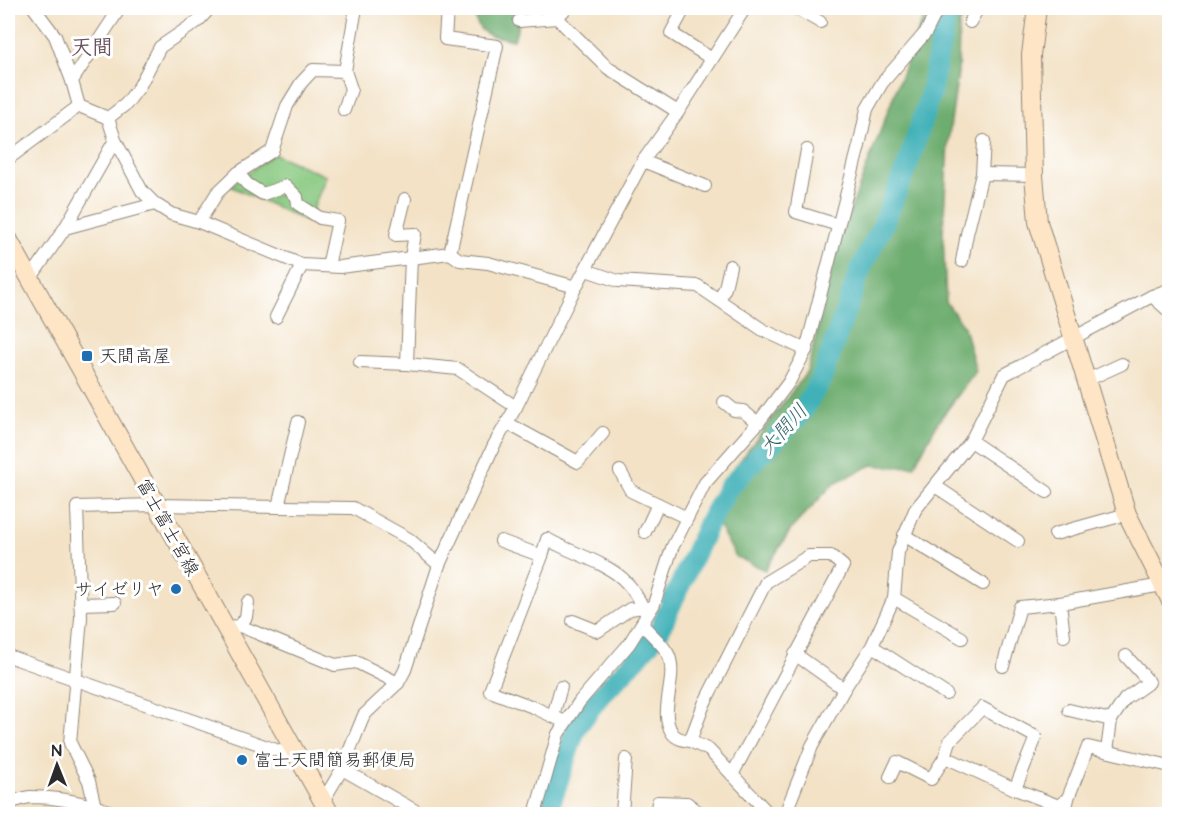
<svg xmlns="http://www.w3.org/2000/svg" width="1177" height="822" viewBox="0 0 1177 822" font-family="'Architects Daughter','Klee One',sans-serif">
<rect width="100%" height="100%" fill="#fff"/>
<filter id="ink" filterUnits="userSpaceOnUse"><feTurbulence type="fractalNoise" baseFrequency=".0167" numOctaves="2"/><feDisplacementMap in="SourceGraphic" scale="12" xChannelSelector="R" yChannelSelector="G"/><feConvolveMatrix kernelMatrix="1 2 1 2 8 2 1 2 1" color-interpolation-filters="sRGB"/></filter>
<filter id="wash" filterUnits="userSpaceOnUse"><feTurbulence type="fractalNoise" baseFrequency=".008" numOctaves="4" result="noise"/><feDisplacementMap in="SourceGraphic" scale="24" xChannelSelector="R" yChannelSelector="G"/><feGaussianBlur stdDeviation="1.35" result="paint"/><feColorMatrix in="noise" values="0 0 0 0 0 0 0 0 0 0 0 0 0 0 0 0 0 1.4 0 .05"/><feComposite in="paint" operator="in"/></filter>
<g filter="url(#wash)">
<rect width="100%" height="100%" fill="#f3e2c6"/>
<path fill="#89c981" stroke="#5a7a56" stroke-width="1.5" d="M274,154l52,22 -18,46 -78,-36z"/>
<g fill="#6ead6f" stroke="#4c6c4d" stroke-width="1.5">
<path d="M473,8h86l-2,5 -38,8 -5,19c-27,-6 -36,-2 -41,-32z"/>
<path d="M927,8h44l-12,16 -1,49 -10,69 -5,92 3,68 18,25 12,44 -38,51 -24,44 -20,1 -22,-2 -38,18 -42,45 -27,42 -29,-13 -21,-38 -4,-20 96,-127 32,-132z"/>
</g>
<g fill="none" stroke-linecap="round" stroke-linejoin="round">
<path stroke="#40b1b8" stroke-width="21" d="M547,814l29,-86 22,-30 38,-39 23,-28 50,-109 19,-34 73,-75 20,-33 40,-112 20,-39 27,-65 22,-69 15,-74 6,-13"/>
</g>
</g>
<g filter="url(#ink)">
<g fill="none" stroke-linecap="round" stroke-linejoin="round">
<defs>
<g id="street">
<path d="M34,8l21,28 17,45"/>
<path d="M447,8l-2,31 52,7 -47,207"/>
<path d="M795,8l25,14"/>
<path d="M684,9l-13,24 41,26"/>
<path d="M557,18l9,-10"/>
<path d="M519,21l38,-3 51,50 70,44"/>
<path d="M970,22l8,-14"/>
<path d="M79,106l29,12 7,22 27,51 13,13 16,10 28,8 103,43 38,2 110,-14 10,7 28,3 88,24"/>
<path d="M79,106l-7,-25 48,-73"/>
<path d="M344,110l7,-21 -6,-18 11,-63"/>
<path d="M108,118l18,-14 13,-17 21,-40 38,-26 12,-13"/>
<path d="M807,150l-11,62 42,13"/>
<path d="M8,159l71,-53"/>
<path d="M643,161l62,25"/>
<path d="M238,173l9,11 16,10 23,-8 11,11 1,7 22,14 18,3 -10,45"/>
<path d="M982,174l52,1"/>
<path d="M199,222l18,-29 21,-20 34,-22 15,-45 14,-23 12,-13 32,1"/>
<path d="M65,228l50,-88"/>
<path d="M962,261l5,-27 15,-60 2,-33"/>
<path d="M586,270l32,11 80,5 65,44 43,20"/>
<path d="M30,279l35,-51 90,-24"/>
<path d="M1152,296l18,-7"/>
<path d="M719,300l6,-12 5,-22"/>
<path d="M276,317l26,-52"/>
<path d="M360,362l47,2 4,-107 4,-23 -19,1 9,-36"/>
<path d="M407,364l51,5 58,38"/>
<path d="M1087,380l35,-16"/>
<path d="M724,402l10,8 9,1 15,12"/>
<path d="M507,423l71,39 25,-29"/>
<path d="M971,441l76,51"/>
<path d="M620,471l11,20 56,27"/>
<path d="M935,486l83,55"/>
<path d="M278,507l20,-85"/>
<path d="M645,532l13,-28"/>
<path d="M1055,534l72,-20"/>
<path d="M904,535l79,49"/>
<path d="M501,541l41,15 5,-17c24,14 56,22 76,40 11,10 17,23 24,36"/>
<path d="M542,556l-52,135 43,16 32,15"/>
<path d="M894,598l68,40"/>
<path d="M1060,603l4,33"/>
<path d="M80,604l35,-1"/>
<path d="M573,621l25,10 32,-22 13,-2"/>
<path d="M642,624c8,10 23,21 27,32 9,25 -12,57 4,78 4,5 11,6 17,7"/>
<path d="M240,626l6,-9 2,-15"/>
<path d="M224,627l16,-1 95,39 21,-3 42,21"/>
<path d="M872,646l74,48"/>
<path d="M795,654l49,35"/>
<path d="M8,656l288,101"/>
<path d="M1003,666l17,-59 40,-4 102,-18"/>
<path d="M1069,710l42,10 14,-21 24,-17 -23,-26"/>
<path d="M553,716l8,-29"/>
<path d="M1107,751l4,-31"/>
<path d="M945,757l5,-16 32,-33 54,29 -21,52"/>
<path d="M342,769l79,45"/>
<path d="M732,775l111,-209 -12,-10h-22l-43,26 -62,122 -14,37 19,9 60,64"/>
<path d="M890,777l7,-15 34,17 14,-22 70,32 44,17 9,-8"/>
<path d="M323,801l19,-32 22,-54 34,-32 7,-13 34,-105 55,-120 22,-38 55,-111 72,-135 35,-49 67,-104"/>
<path d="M8,803c7,-2 15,-5 22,-6 26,0 55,6 79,14v3"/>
<path d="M95,807l-6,-26 -19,-38 11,-125 -4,-111 79,-2 197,3 56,31 30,26"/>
<path d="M535,814l23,-80 22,-33 49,-57 25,-40 18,-56 33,-65 53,-60 31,-41 17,-32 53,-204 8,-37 15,-26 44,-51 12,-24"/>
<path d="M622,814l4,-55"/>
<path d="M656,814l2,-12 29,1 14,11"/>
<path d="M785,814l27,-68 32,-57 28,-43 22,-48 4,-46 17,-42 56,-69 33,-66 148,-79 18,16"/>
<path d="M1065,814l3,-16 20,-51 82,19"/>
</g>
<g id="secondary">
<path d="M1037,8l-6,47 3,120 4,47 89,292 43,85"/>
<path d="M8,239l322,575"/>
</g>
</defs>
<use href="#street" stroke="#8f8678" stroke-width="14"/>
<use href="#secondary" stroke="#8f8678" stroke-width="20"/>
<use href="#street" stroke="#fff" stroke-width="12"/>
<use href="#secondary" stroke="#fee5c5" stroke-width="18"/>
</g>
</g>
<g fill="#1f6fb2" stroke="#fff" stroke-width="2">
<rect x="81" y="350" width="12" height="12" rx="3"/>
<circle cx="176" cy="589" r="6"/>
<circle cx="242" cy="760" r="6"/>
</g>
<g text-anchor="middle" stroke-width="6" stroke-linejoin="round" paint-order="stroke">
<g font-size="18" fill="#2b2b2b" stroke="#fff" text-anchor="start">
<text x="99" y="362">天間高屋</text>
<text x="164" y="595" text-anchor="end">サイゼリヤ</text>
<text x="254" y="766">富士天間簡易郵便局</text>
</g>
<g font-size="18" fill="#2b2b2b" stroke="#fff">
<text transform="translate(168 527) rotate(61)" y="6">富士富士宮線</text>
</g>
<g font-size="20" font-style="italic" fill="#336163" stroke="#fff">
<text transform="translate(783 429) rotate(-48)" y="7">大間川</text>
</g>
<g font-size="21" font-weight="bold" fill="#68505d" stroke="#fff">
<text x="92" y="54">天間</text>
</g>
</g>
<rect width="1177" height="822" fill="none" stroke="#fff" stroke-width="30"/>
<g transform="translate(57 765) rotate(359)" stroke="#ffffff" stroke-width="4.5" paint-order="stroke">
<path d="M0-4.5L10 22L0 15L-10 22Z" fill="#2b2b2b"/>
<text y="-9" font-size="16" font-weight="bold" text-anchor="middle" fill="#2b2b2b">N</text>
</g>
</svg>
